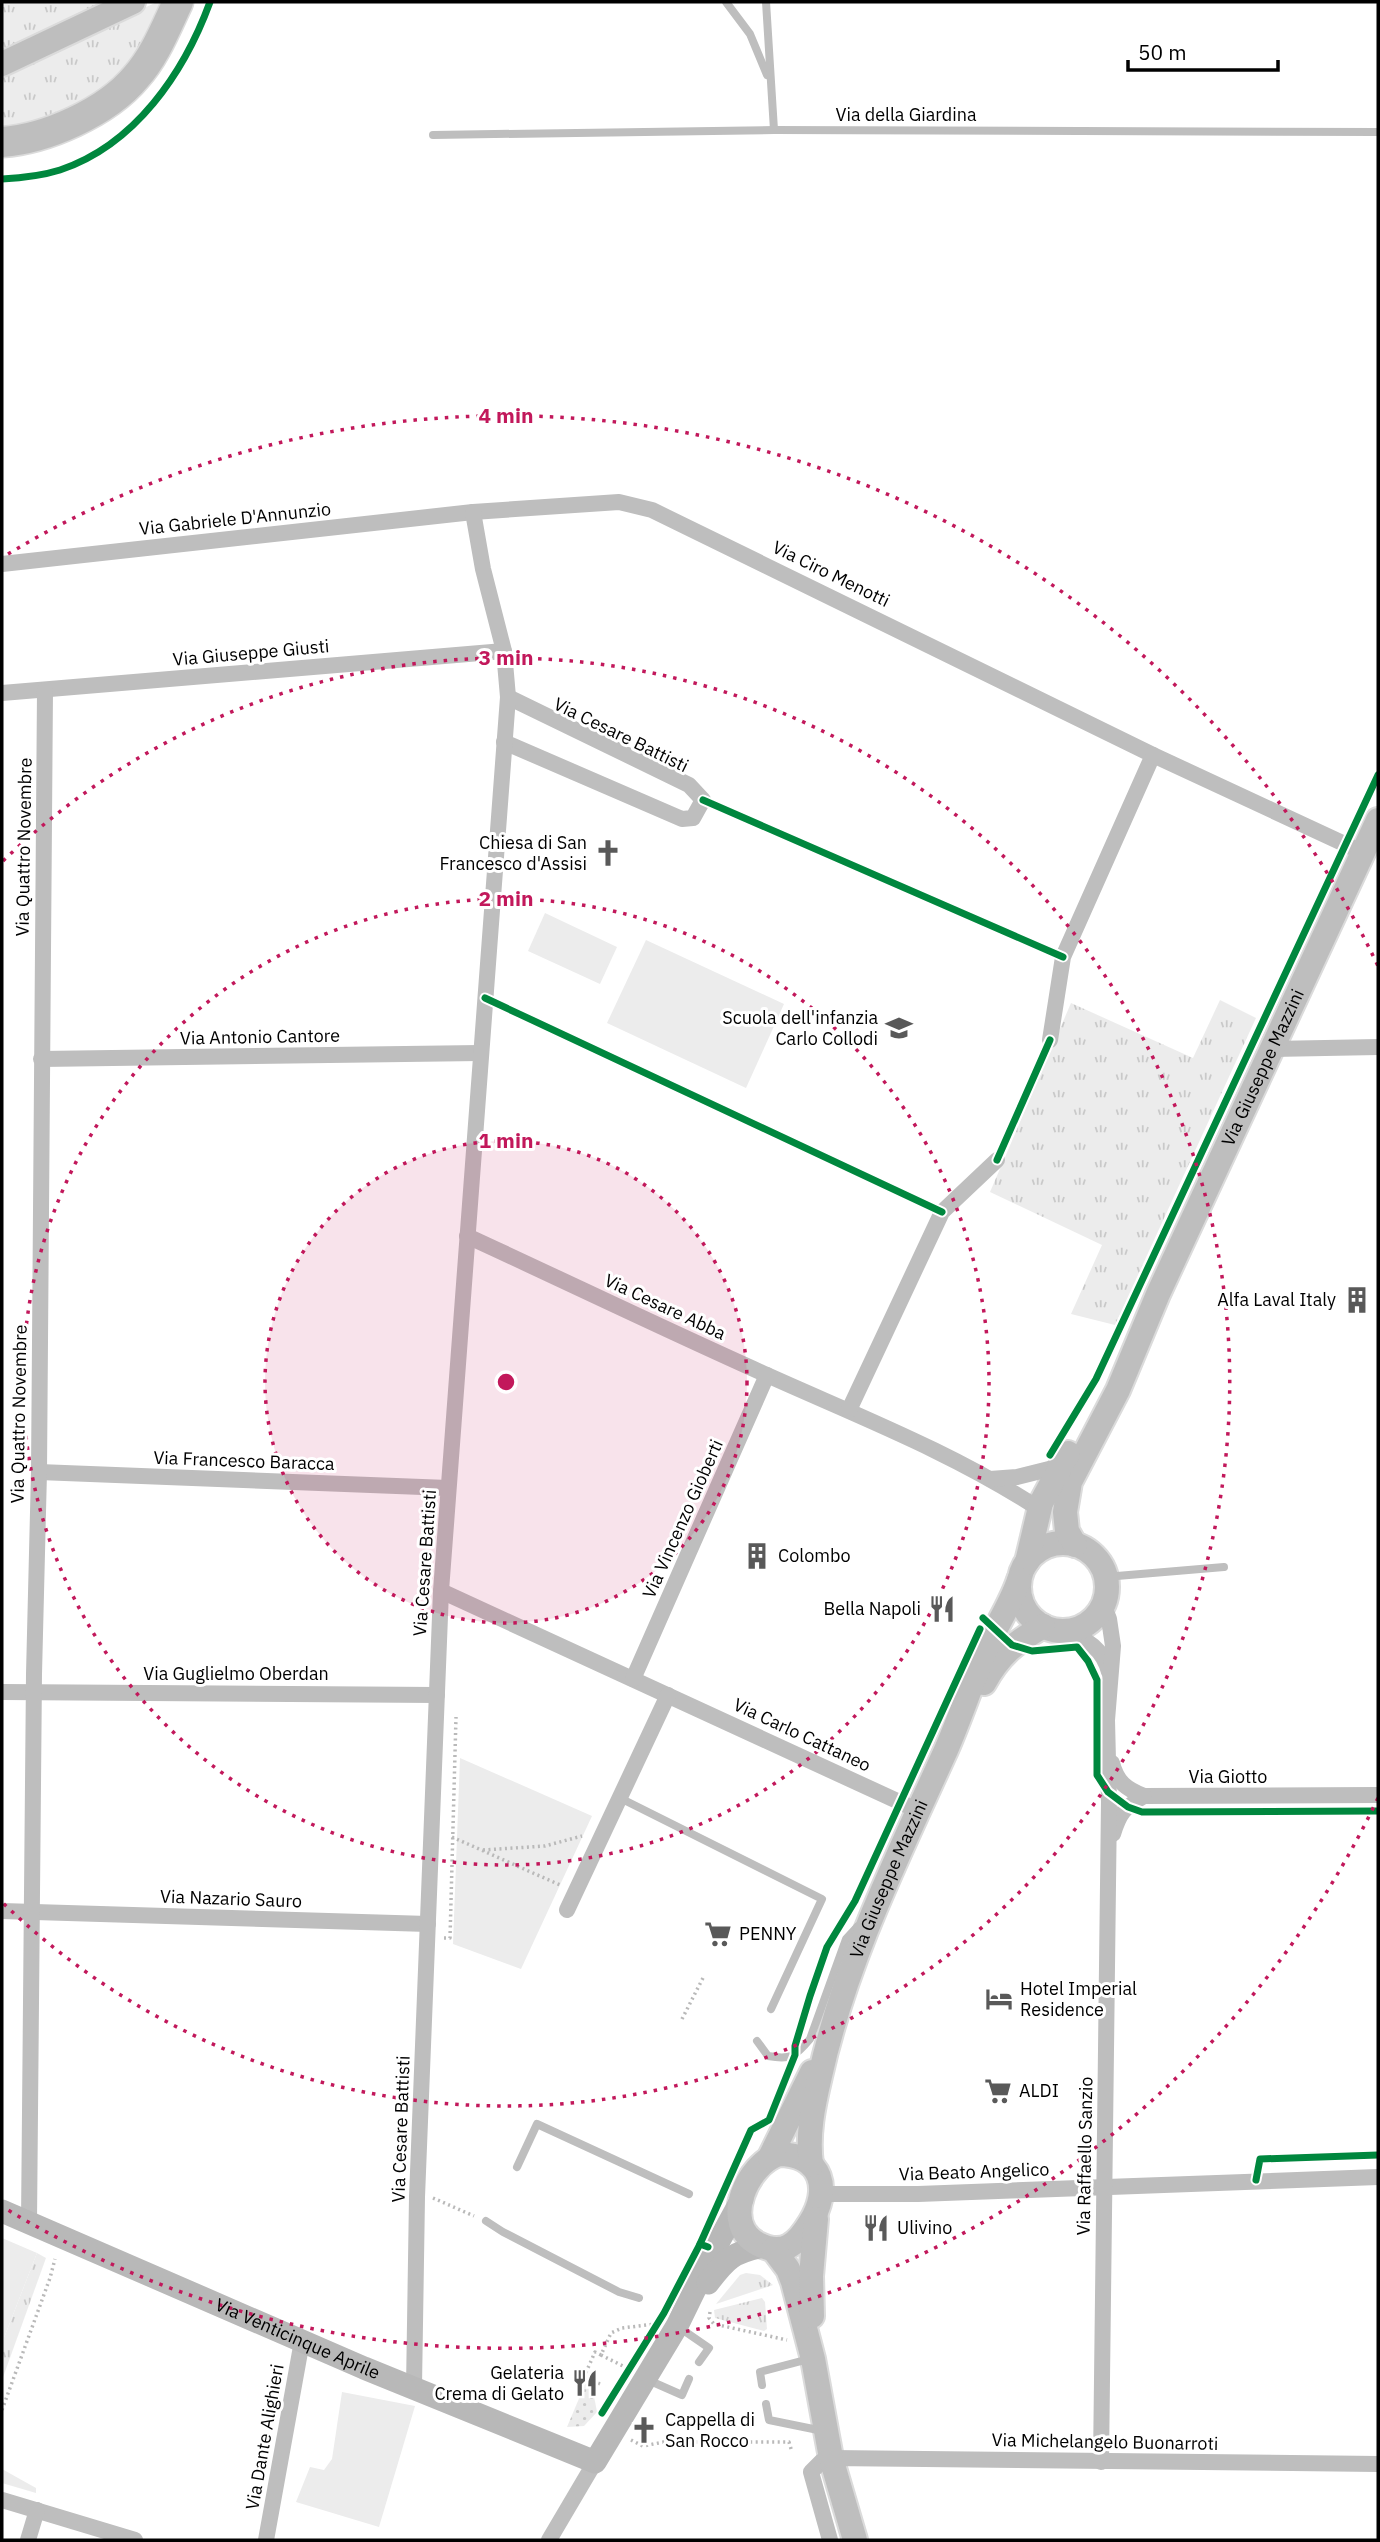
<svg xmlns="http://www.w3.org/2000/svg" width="1380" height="2542" viewBox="0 0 1380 2542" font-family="'IBM Plex Sans',sans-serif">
<defs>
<pattern id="grass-tufts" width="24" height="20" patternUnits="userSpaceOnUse" patternTransform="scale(1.75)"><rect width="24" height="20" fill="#ececec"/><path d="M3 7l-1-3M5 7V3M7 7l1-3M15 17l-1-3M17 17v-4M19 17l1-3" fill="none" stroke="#c9c9c9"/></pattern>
<pattern id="garden-dots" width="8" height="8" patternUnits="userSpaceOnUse" patternTransform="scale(1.75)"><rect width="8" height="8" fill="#ececec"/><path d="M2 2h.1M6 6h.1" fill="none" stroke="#c9c9c9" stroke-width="1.8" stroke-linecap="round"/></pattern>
</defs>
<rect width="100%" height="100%" fill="#fff"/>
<g fill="url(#grass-tufts)">
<path d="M2,2h109l-109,49z"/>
<path d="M157,2h8l-29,52 -16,20 -28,24 -39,24 -51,11v-59z"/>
<path d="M1220,1000l36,18 -141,307 -44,-11 31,-69 -112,-53 81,-189 122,55z"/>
<path d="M37,2253l9,5 -44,122v-37z"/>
<path d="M746,2273l14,2 13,10 -57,19 24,-29z"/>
<path d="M762,2298l3,4 2,27 -3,2 -49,-13 -1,-8z"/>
<path d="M2,2469l34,19v5l-34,-10z"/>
</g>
<g fill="#ececec">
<path d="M545,913l72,34 -17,37 -72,-33z"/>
<path d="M646,940l138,64 -38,84 -139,-65z"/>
<path d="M460,1758l132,58 -71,153 -68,-25z"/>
<path d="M2,2238l35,15 -35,90z"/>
<path d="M342,2392l73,14 -36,121 -83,-25 14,-35 14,3 8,-11z"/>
</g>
<path fill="url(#garden-dots)" d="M586,2382l7,9 4,21 -13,14 -17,1z"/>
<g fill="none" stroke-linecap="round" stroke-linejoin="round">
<defs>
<g id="primary">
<path d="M2,64l131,-62"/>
<circle cx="1063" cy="1587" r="44"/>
<path id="s2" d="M1075,1545l-8,-14 -2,-19 5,-30 48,-92 40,-96 220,-474"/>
<path d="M1027,1562l14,-59 27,-50"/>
<path d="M984,1683c16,-29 31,-40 59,-57"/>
<path d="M779,2154c44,1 52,36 31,69 -13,21 -26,34 -52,21 -38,-20 -11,-80 21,-90z"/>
<path d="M770,2157l42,-85"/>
<path id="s3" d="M811,2165c-4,-31 2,-59 9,-89 25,-114 78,-220 126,-326 15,-34 26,-69 41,-103 10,-23 24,-43 32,-67"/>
<path d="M773,2249l15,20 5,13 20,77 18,99 24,82"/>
<path d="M812,2316l-1,-40 5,-57"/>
</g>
<path id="highway" d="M2,142c44,-3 105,-30 134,-65 19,-21 30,-50 42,-75"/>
</defs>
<use href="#primary" stroke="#dbdbdb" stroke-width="28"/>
<use href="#highway" stroke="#dbdbdb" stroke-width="33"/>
<g stroke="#b9b9b9" stroke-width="3.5" stroke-dasharray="2 3.5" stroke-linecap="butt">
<path d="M452,1837l108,48"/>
<path d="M483,1850l62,-4 37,-10"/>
<path d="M444,1938h6l6,-221"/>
<path d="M682,2019l22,-43"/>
<path d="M433,2198l41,18"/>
<path d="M710,2312l-1,6 5,6 73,16"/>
<path d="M601,2355l22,11"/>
<path d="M600,2384l-16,-7 11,-25 6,3 10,-22 11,-5 33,-4"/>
<path d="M2,2410l48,-132 5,-19"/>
<path d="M631,2440l12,6 21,-4h125l3,10"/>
</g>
<g stroke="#bebebe" stroke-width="8">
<path d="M726,2l24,32 17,41"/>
<path d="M766,2l8,128"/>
<path d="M433,135l341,-5 604,2"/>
<path d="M1105,1577l119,-10"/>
<path d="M620,1798l202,101 -51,110"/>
<path d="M757,2041l11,15c23,4 27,1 42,-17l36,-100 12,-13"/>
<path d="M517,2167l20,-43 152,70"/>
<path d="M486,2221l17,11 116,60 20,6"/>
<path d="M680,2328l29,20 -10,14"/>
<path d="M648,2380l34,15 7,-16"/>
<path d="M762,2385l-2,-13 49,-13"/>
<path d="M766,2404l3,16 54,11"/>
</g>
<g stroke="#bebebe" stroke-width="16">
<path d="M2,564l471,-52 146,-10 33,8 501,245 -90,202 -13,83"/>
<path d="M2,693l502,-42"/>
<path d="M504,742l178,77 11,-1 10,-18 -14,-15 -181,-88"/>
<path d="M1153,755l211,98"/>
<path d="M1272,1049l106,-2"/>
<path d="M41,1059l439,-6"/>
<path d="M467,1236c100,46 199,94 300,139 91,41 189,79 272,134"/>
<path d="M849,1410l93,-198 55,-52"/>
<path d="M39,1472l409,16"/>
<path d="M990,1479l27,-2 44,-11"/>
<path d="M441,1591l478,220"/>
<path d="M1065,1631c22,8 38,18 44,41"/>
<path d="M633,1679l134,-304"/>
<path d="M2,1692l435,3"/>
<path d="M1112,1763c5,19 14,26 32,33l234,-1"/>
<path d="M1113,1834c7,-22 11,-26 31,-38"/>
<path d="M567,1910l101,-215"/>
<path d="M2,1911l426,13"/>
<path d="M822,2194h96l460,-17"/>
<path d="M29,2222l5,-548 5,-202 6,-782"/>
<path d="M414,2387l3,-190 24,-606 67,-894 -4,-46 -21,-82 -10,-57"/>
<path d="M1101,2462l8,-660 -2,-82 6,-74 -4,-27 -6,-15"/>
<path d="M2,2500l133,40"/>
<path d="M28,2540l9,-30"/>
<path d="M266,2540l36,-199"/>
<path d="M549,2540l46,-78"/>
<path d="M830,2540l-19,-68 11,-11 9,-3 547,6"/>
</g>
<g stroke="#b8b8b8" stroke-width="23">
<path id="s1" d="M2,2211l362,157 231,94 82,-136 37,-76 28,-51"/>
<path d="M708,2283c19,-25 24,-30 55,-37"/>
</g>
<use href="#primary" stroke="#bebebe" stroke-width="24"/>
<use href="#highway" stroke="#bebebe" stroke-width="30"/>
<defs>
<g id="cycleway">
<path d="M2,179c19,-1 39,-3 58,-9 75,-25 124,-97 150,-168"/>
<path d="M703,800l360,157"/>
<path d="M485,998l457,214"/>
<path d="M997,1160l53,-120"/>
<path d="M1050,1455l46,-76 282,-604"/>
<path d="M983,1618l29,27 20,6 45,-4 11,14 9,19v95l11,17 20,15 14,5 236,-1"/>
<path d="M1256,2180l4,-21 118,-4"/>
<path d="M708,2247l-8,-3 51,-114 18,-10 26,-65v-9l15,-50 17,-49 28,-46 125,-272"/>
<path d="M602,2413l62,-100 36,-69"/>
</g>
</defs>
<use href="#cycleway" stroke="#fff" stroke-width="11"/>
<use href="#cycleway" stroke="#00873e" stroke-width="7"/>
</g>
<circle cx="506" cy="1382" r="241" fill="#c2185b" fill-opacity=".12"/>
<g fill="none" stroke="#c2185b" stroke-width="3.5" stroke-dasharray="3.5 7">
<circle cx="506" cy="1382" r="241"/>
<circle cx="506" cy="1382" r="483"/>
<path d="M3 861A724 724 0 1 1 3 1903"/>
<path d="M1378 1798A966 966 0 0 1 8 2210M8 554A966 966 0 0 1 1378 966"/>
</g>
<defs>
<symbol id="church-bare" viewBox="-9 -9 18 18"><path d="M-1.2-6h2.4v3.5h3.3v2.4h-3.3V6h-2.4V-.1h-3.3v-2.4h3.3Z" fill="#595959" stroke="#fff" stroke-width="2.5" paint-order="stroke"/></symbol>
<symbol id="school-bare" viewBox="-9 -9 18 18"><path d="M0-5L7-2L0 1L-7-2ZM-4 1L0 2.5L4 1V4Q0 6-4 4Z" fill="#595959" stroke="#fff" stroke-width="2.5" paint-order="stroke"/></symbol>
<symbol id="building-bare" viewBox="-9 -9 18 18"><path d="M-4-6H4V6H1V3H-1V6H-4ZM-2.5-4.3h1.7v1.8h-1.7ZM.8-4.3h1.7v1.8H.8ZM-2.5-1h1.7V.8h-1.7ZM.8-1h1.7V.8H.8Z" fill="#595959" stroke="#fff" stroke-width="2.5" paint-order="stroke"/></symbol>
<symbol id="restaurant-bare" viewBox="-9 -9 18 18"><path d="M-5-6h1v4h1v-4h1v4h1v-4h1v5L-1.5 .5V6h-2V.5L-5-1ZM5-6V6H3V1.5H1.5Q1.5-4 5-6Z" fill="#595959" stroke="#fff" stroke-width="2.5" paint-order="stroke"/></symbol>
<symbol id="supermarket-bare" viewBox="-9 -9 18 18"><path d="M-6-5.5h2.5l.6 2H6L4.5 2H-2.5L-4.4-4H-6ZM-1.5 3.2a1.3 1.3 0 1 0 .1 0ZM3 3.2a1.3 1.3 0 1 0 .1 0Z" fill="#595959" stroke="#fff" stroke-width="2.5" paint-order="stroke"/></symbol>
<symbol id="hotel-bare" viewBox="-9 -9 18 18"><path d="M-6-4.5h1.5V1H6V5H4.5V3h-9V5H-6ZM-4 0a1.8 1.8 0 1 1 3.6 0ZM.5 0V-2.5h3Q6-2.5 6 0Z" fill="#595959" stroke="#fff" stroke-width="2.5" paint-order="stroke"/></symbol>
</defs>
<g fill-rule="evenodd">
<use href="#church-bare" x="589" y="834" width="38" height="38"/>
<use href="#school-bare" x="880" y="1009" width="38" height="38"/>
<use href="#building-bare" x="1338" y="1281" width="38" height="38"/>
<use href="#building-bare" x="738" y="1537" width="38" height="38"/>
<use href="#restaurant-bare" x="923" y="1590" width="38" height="38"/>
<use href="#supermarket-bare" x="699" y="1915" width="38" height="38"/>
<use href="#hotel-bare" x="980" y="1980" width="38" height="38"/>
<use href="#supermarket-bare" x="979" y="2072" width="38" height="38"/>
<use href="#restaurant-bare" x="857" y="2209" width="38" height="38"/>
<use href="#restaurant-bare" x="566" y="2364" width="38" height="38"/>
<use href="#church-bare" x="625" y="2411" width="38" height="38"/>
</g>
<g text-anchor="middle" stroke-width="6" stroke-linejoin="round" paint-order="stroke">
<g font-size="18" fill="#000" stroke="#fff">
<text x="906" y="121">Via della Giardina</text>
<text transform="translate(235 519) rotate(-6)" y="6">Via Gabriele D'Annunzio</text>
<text transform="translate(831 574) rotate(26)" y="6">Via Ciro Menotti</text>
<text transform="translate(251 653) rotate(-5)" y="6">Via Giuseppe Giusti</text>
<text transform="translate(621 735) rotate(26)" y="6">Via Cesare Battisti</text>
<text transform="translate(24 847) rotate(-89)" y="6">Via Quattro Novembre</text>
<text transform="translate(260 1037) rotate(-1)" y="6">Via Antonio Cantore</text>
<text dy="6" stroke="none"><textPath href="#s2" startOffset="523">Via Giuseppe Mazzini</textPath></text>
<text transform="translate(665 1307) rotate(25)" y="6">Via Cesare Abba</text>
<text transform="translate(19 1414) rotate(-89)" y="6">Via Quattro Novembre</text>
<text transform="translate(244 1461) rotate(2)" y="6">Via Francesco Baracca</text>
<text transform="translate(683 1519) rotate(-66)" y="6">Via Vincenzo Gioberti</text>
<text transform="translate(425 1563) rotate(-86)" y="6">Via Cesare Battisti</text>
<text x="236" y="1680">Via Guglielmo Oberdan</text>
<text transform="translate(802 1735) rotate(25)" y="6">Via Carlo Cattaneo</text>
<text x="1228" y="1783">Via Giotto</text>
<text dy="6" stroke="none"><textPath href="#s3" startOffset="299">Via Giuseppe Mazzini</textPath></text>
<text transform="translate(231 1899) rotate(2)" y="6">Via Nazario Sauro</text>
<text transform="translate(401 2129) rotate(-88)" y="6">Via Cesare Battisti</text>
<text transform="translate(1085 2156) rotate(-89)" y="6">Via Raffaello Sanzio</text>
<text transform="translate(974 2172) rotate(-2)" y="6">Via Beato Angelico</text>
<text dy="6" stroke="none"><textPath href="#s1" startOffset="322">Via Venticinque Aprile</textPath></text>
<text transform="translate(265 2437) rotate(-80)" y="6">Via Dante Alighieri</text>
<text transform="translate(1105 2442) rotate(1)" y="6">Via Michelangelo Buonarroti</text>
</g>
<g font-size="18" fill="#000" stroke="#fff" text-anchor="start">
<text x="587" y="849" text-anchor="end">Chiesa di San<tspan x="587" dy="21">Francesco d'Assisi</tspan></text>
<text x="878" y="1024" text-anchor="end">Scuola dell'infanzia<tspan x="878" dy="21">Carlo Collodi</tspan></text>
<text x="1336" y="1306" text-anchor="end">Alfa Laval Italy</text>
<text x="778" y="1562">Colombo</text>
<text x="921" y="1615" text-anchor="end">Bella Napoli</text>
<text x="739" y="1940">PENNY</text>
<text x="1020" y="1995">Hotel Imperial<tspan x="1020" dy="21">Residence</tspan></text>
<text x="1019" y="2097">ALDI</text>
<text x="897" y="2234">Ulivino</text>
<text x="564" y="2379" text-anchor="end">Gelateria<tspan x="564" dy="21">Crema di Gelato</tspan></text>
<text x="665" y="2426">Cappella di<tspan x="665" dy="21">San Rocco</tspan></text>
</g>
</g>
<circle cx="506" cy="1382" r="10" fill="#c2185b" stroke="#fff" stroke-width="3.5"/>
<g font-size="21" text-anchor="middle" font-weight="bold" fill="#c2185b" stroke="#fff" stroke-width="6" stroke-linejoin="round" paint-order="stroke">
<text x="506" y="423">4 min</text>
<text x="506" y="665">3 min</text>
<text x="506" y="906">2 min</text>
<text x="506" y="1148">1 min</text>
</g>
<rect width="1380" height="2542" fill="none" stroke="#000000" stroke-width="7"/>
<path d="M1128 60v10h150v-10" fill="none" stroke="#000000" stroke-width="3.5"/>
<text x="1138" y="60" font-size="21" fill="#000000" stroke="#ffffff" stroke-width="5" paint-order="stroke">50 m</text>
</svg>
